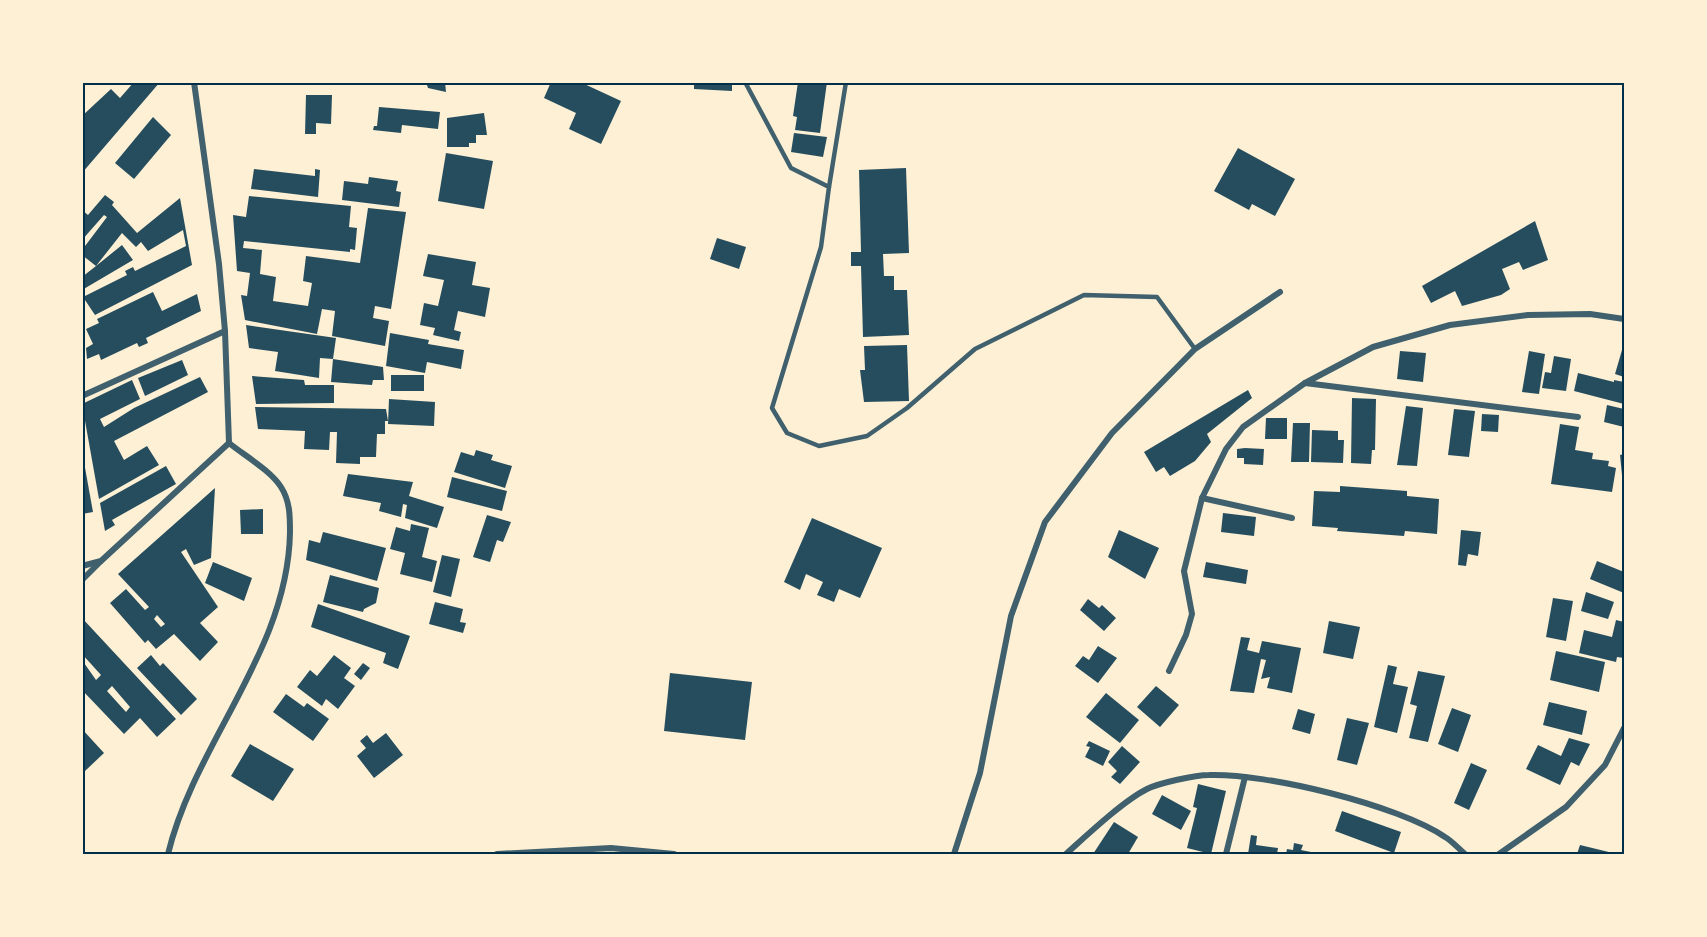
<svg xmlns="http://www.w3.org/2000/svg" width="1707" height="937" viewBox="0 0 1707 937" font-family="Barlow,sans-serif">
<rect width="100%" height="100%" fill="#fdf0d5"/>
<g fill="#264d5e" fill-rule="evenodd">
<path d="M134,82h26l-78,91v-57l29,-27 9,9z"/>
<path d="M426,82h19l1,10 -18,-4z"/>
<path d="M551,82h29l41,19 -20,43 -32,-15 7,-16 -32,-15z"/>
<path d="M694,82h38v9l-38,-2z"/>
<path d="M798,82h29l-7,51 -25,-3 2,-13 -4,-1z"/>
<path d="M306,95h26l-1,29 -15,-1v11h-11z"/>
<path d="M379,107l61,5 -2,17 -36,-4 -1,8 -28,-3 1,-4h3z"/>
<path d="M484,113l3,22h-11v8h-7v4h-22v-29z"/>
<path d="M153,117l18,18 -37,44 -19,-16z"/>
<path d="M794,133l33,4 -4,20 -32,-5z"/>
<path d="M1238,148l57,31 -20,37 -23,-12 -3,6 -35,-19z"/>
<path d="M446,153l47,8 -9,48 -46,-8z"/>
<path d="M906,168l3,85 -26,1 1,22h10v14h13l2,45 -46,2 -2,-71h-10v-14h10l-2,-82z"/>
<path d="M254,169l61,7v-7l5,1 -2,27 -67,-8z"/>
<path d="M369,177l29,4 -2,10 5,1 -2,15 -57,-7 2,-19 24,3z"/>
<path d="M105,195l9,7 -2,3 25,28 43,-35 12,67 -97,50 -12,-18 44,-22 -2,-4 8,-4 2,4 51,-25 -3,-16 -35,21 -7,-9 -5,5 -14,-14 -26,33 26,-21 11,15 -51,30v-13l14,-11 -14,-11v-5l25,-33 -3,-2 -22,25v-30l6,5z"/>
<path d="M249,196l102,10 -2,21 8,1 -2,22 -5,-1v3l-106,-11 -1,7 19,2 -2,24 16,3 -3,24 35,5 4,-23 -9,-2 3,-25 54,7 8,-55 38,4 -15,97 -16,-3 -2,12 16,3 -4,25 -53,-10 3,-25 -13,-2 -5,25 -72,-14 -4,-25 6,1 3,-23 -13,-2 -4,-56 13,2z"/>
<path d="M1535,221l13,39 -25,10 -4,-8 -17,7 8,20 -9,6 -39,11 -7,-15 -24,12 -9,-17z"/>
<path d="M717,238l29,9 -7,22 -29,-10z"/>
<path d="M428,254l48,8 -4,23 18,3 -5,29 -27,-6 -4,19 7,2 -2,9 -26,-6 2,-7 -15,-3 4,-22 14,3 6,-26 -21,-4z"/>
<path d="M153,292l9,19 35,-17 4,17 -55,27 2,5 -9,4 -2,-4 -36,17 -2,-6 -12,5 -1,-11 7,-4 -7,-15 13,-6 -2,-4z"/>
<path d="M246,325l90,13 -3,21 -13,-1 -1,20 -44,-7 3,-19 -29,-4z"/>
<path d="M390,333l39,7 -1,4 36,6 -3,19 -34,-7 -2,11 -39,-7z"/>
<path d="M907,345l2,56 -45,1 -4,-32h5l-1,-24z"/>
<path d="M1622,350h2v27l-9,-3z"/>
<path d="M1400,351l26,2 -3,29 -26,-3z"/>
<path d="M1529,351l16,3 -6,40 -17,-2z"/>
<path d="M1554,356l17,3 -5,32 -24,-3 3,-16 6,1z"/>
<path d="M333,359l50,8 1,13h-11l-1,5 -41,-3z"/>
<path d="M182,360l6,15 -43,21 -7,-18z"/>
<path d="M1578,373l36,9v-2l10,2v22l-50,-13z"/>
<rect x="391" y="375" width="33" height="16"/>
<path d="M252,376l52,4 1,5h29v18l-78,1z"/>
<path d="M200,377l8,15 -94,49 10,19 23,-14 12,19 -60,34 -17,-95 50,-24 8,19 -40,20 4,8 30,-19z"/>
<path d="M1248,390l4,8 -45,36 4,8 -16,19 -25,15 -6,-9 -8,5 -12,-20z"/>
<path d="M1352,398l24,1 -1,51h-3l-1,14 -20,-1z"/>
<path d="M389,399l46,3 -1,24 -46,-2z"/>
<path d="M1607,405l17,4v18l-20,-5z"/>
<path d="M1406,406l17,2 -6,58 -20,-1z"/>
<path d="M255,407l131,2 2,12h-3v13h-8l-1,23h-16v7l-24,-1 1,-31h-7l-1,18 -25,-1 1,-18 -47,-2z"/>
<path d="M1454,409l21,2 -6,46 -21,-2z"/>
<path d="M1482,414l17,1 -1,17 -17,-1z"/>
<path d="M1266,418h21v21h-22z"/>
<path d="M1293,423h17l-1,39h-18z"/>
<path d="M1560,424l19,3 -4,23 18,3 -1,6 17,2 -1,5 8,2 -4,24 -61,-8z"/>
<path d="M1312,430l26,1v9h6l-1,23 -32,-1z"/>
<path d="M1245,448l19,1 -1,16 -19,-1v-6h-7v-9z"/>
<path d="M476,450l17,5 -2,5 21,6 -7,22 -51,-16 7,-20 13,4z"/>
<path d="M82,451l11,61 -11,2z"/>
<path d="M1624,454v31h-1l-3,-30z"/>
<path d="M166,466l10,18 -64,36 3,5 -10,6 -5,-28z"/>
<path d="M348,474l65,8 -4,14 35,11 -7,21 -32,-10 2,-13 -4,-1 -2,13 -22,-6 2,-8 -38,-7z"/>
<path d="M452,477l55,14 -5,20 -55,-14z"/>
<path d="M1340,486l67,5v5l32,3 -2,35 -32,-3 -1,5 -67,-5 1,-3 -26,-2 2,-35 26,1z"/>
<path d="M215,488l-4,70 -17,7 -8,-16 -5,3 37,55 -18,16 18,19 -18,19 -26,-27 -18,15 -8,-9 -3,3 -35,-40 16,-14 19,21 4,-3 -31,-33zM157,615l8,9 -4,3 -7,-8z"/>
<path d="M263,509v25h-22l-1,-24z"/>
<path d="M1223,513l33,4 -2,19 -33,-4z"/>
<path d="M487,515l24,7 -8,20 -6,-2 -7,22 -17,-5z"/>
<path d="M812,518l70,30 -22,50 -21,-9 -5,13 -17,-7 6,-13 -17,-8 -6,16 -16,-8z"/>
<path d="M411,524l18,4 -7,29 15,4 -5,21 -32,-8 5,-21 -15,-4 6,-22 14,4z"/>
<path d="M1119,530l40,18 -14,31 -37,-22z"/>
<path d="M1461,530l20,2 -3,24 -10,-2 -2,12 -8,-1z"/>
<path d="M323,532l63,16 -9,33 -71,-21 3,-20 11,3z"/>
<path d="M442,555l18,4 -9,38 -18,-5z"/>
<path d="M1597,561l27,11v21l-34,-14z"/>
<path d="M213,562l39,16 -8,23 -39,-18z"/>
<path d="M1206,562l42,8 -2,14 -43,-7z"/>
<path d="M330,575l49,13 -3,15 -12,6 -1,3 -40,-10z"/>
<path d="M1586,592l28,10 -6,17 -27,-8z"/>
<path d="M1553,598l20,3 -7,40 -20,-4z"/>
<path d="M1088,599l11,9 3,-3 14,13 -12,13 -24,-21z"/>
<path d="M435,602l28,7 -3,13 6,1 -3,10 -34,-9z"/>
<path d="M318,604l92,32 -12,33 -15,-6 3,-10 -75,-26z"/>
<path d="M82,618l94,101 -19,18 -17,-19 -16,16 -42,-44v-30l14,20 5,-5 -19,-21zM112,686l18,21 -4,5 -19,-21z"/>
<path d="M1616,620l8,2v36l-7,-1 -1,5 -37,-9 5,-23 28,7z"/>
<path d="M1329,621l31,6 -7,32 -30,-6z"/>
<path d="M1241,637l9,1 -3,12 12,3 3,-12 39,7 -9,45 -25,-5 3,-11 -9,2 5,-19 -5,-1 -7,34 -24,-2z"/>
<path d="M1098,646l19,12 -19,25 -23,-17 8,-10 6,4z"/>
<path d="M1556,651l49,11 -6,30 -49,-12z"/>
<path d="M151,655l9,11 3,-3 34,36 -16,16 -44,-47z"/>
<path d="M334,655l17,13 -7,10 11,8 -17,23 -12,-10 -4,7 -25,-19 13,-17 7,6z"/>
<path d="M363,663l7,5 -9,12 -7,-6z"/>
<path d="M1388,665l9,2 -4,17 15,3 -11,46 -23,-6z"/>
<path d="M1418,671l27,5 -17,66 -19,-4 8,-32 -7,-2z"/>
<path d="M670,673l82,9 -7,58 -81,-9z"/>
<path d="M1156,686l23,19 -19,22 -23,-20z"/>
<path d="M1106,693l33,27 -19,23 -34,-26z"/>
<path d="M286,694l18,13 3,-4 22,16 -16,22 -40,-29z"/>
<path d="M1549,702l38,9 -5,24 -39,-10z"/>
<path d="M1452,708l19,7 -13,37 -20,-8z"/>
<path d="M1298,709l17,5 -5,20 -18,-5z"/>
<path d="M1347,718l22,5 -12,42 -20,-5z"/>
<path d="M82,729l22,24 -19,18 -3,-3z"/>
<path d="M386,733l17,22 -29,23 -17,-22 9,-8 -6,-7 7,-6 6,8z"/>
<path d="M1569,738l21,6 -11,22 -8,-4 -11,23 -34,-16 12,-24 23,11z"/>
<path d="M1089,741l21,10 -7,15 -18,-9 5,-10 -4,-1z"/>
<path d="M250,744l44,25 -21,32 -42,-25z"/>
<path d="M1122,746l18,16 -20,22 -9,-7 6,-6 -9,-9z"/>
<path d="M1471,763l16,7 -18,40 -15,-7z"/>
<path d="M1198,784l28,7 -15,63 -24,-6 10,-40 -4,-1z"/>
<path d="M1162,795l29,16 -10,19 -29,-16z"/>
<path d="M1342,811l59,21 -7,21 -59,-22z"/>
<path d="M1114,822l24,15 -10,17h-35z"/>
<path d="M1251,835l6,1 -1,9 22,3 -1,6h-29z"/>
<path d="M1294,843l9,2 -2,5 10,2 -1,2h-24l1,-5 6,1z"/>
<path d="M1580,845l37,9h-40z"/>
</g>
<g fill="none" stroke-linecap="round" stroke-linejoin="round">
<g stroke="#3f606c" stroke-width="4.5">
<path d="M745,82l46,86 38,19 -8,60 -49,161 15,25 32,13 48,-10 40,-28 68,-59 109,-54 73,2 38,52"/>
<path d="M829,187l17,-105"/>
</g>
<g stroke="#3f606c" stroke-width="6">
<path d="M1305,383l273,34"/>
<path d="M82,396l143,-65"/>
<path d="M1202,498l90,20"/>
<path d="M82,566l19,-5 128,-118 -4,-112 -6,-67 -25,-182"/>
<path d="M82,580l18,-18"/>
<path d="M1169,671l17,-36 6,-21 -8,-43 18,-73 24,-49 17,-22 62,-44 68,-36 77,-22 78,-10 62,-1 34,5"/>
<path d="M168,854c27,-112 120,-202 122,-322 0,-16 0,-31 -9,-45 -11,-17 -36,-31 -52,-44"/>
<path d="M497,854l114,-6 63,6"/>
<path d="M954,854l26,-81 31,-157 34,-94 67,-89 83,-84 85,-57"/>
<path d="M1066,854c20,-18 57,-53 81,-65 12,-6 48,-14 62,-14 57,-2 189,30 236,62 7,4 14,12 20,17"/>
<path d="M1226,854l19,-77"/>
<path d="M1499,854l67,-47 39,-42 19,-37"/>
</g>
</g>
<rect width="1707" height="937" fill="none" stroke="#fdf0d5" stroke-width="168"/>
<rect x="84" y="84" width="1539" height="769" fill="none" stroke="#003049" stroke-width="2"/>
</svg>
